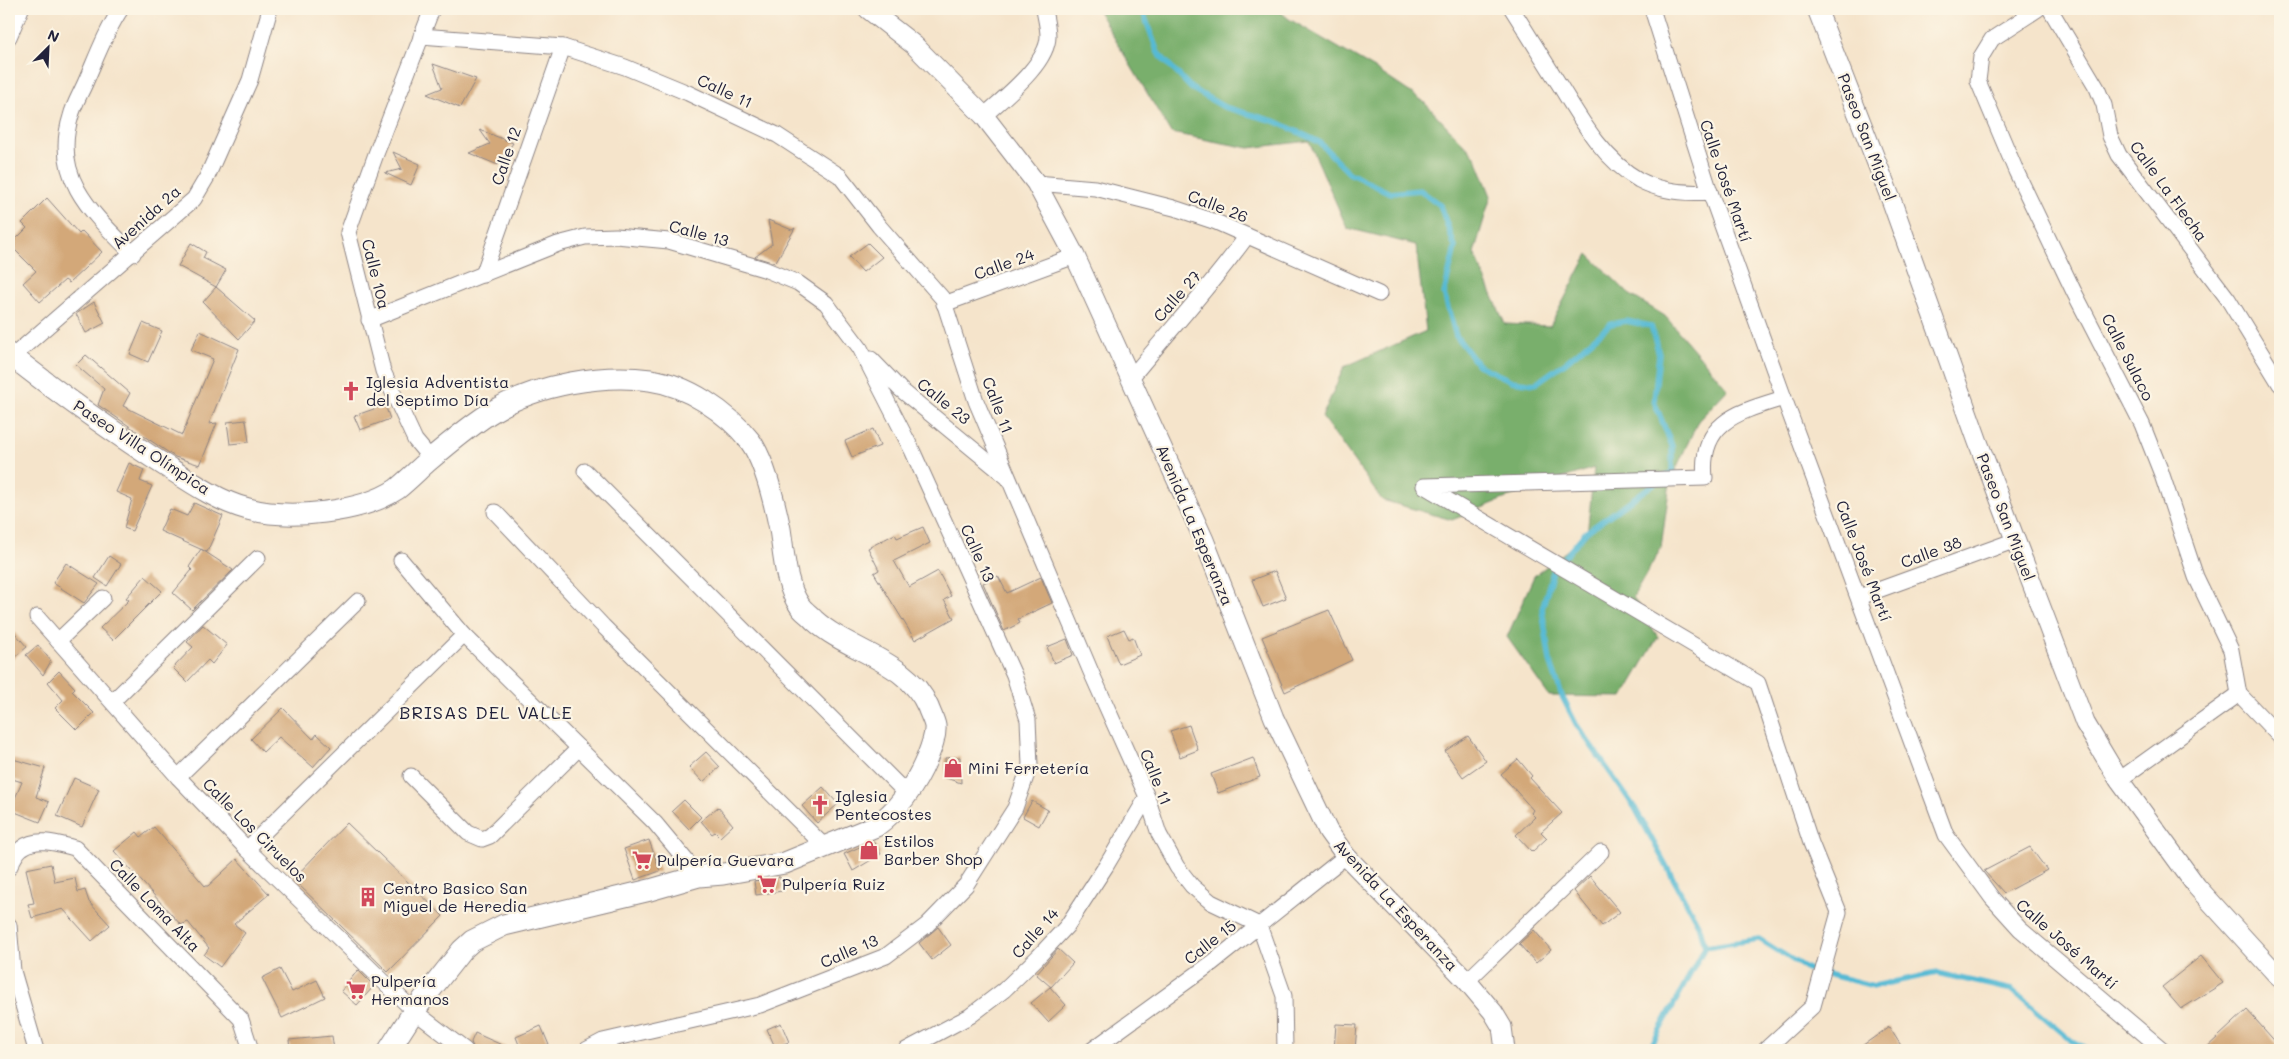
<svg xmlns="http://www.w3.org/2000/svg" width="2289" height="1059" viewBox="0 0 2289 1059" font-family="Mali,sans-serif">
<rect width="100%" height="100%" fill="#fcf5e5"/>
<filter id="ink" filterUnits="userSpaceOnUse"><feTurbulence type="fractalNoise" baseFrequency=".02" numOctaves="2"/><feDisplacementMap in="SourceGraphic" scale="10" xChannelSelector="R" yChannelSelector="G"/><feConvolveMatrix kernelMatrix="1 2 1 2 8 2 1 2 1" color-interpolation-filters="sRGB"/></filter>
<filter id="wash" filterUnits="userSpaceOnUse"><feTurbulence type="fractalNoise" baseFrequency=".0096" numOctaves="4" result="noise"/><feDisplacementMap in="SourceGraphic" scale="20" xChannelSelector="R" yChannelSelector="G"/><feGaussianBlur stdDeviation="1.12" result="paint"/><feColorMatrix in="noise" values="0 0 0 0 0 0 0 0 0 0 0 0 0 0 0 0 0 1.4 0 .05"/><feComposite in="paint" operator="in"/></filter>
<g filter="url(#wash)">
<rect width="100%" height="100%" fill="#f5e4cb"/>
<path fill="#79af6c" stroke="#4e6854" d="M1097,9h180l12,10 86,50 48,32 52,55 16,40 -17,57 31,71 45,2 38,-72 41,40 36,22 63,73 -30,32 -28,61 -9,66 -28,49 25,40 -35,60 -74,-1 -42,-59 27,-61 53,-41 7,-67 -73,24 -69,28 -70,-20 -60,-83 22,-50 82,-36 -10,-86 -69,-17 -38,-87 -60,7 -78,-15z"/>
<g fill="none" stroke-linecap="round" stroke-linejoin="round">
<g stroke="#56bad4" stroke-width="5.5">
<path d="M1142,9l16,44 33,35 33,19 53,15 42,20 30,31 41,20 30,-3 20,15 15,42 -11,47 12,42 22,29 34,16 23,3 31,-22 45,-38 15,-3 25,5 8,28 -5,47 18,45v26l-5,3"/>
<path d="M1705,947l54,-8 48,30 67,17 63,-13 75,17 60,51 17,9"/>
<path d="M1649,1050l56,-103 -5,-19 -65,-120 -59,-84 -14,-28 -12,-35 -8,-52 11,-38 32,-38 70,-50"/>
</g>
</g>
<g id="blocks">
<g fill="#d3a879">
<path d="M433,64l43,15 -16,29 -33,-14 15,-6z"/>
<path d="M480,130l33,13 -15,22 -29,-12 21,-9z"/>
<path d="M393,152l27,12 -9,21 -26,-12 17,-4z"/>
<path d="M47,198l32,36 3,-3 20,21 -33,31 -4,-3 -25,22 -17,-19 13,-12 -26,-26 17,-17 -5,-5z"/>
<path d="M768,220l24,10 3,-2 -20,35 -20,-6 17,-13z"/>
<path d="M191,243l15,9 -3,6 23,12 -10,17 39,34 -16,18 -36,-37 13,-15 -38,-21z"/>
<path d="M868,243l14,14 -19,15 -14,-15z"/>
<path d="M94,302l11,21 -19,10 -10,-19z"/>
<path d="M143,323l19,8 -14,31 -18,-8z"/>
<path d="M200,331l39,18 -30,75 8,-1 -17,42 -25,-8 -77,-52 6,-16 -28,-24 10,-10 44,38 -7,13 59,29 31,-76 -22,-9z"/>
<path d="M385,405l5,14 -30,11 -6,-14z"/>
<path d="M246,420l3,22 -19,2 -3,-22z"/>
<path d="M873,429l7,17 -28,11 -7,-16z"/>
<path d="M129,463l15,7 -4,11 12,5 -20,45 -8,-3 8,-29 -16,-7z"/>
<path d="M194,503l29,13 -16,36 -47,-21 10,-22 17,7z"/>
<path d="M923,527l7,16 -36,18 15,26 29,-16 13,25 -7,4 10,18 -39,22 -41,-67 5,-3 -11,-22 27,-14 2,4z"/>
<path d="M201,549l32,21 -41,40 -19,-17 19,-23 -3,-3z"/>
<path d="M109,556l12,8 -14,22 -12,-8z"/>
<path d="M66,563l33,21 -15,19 -31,-20z"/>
<path d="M1275,571l11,27 -23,9 -11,-27z"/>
<path d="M145,576l17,15 -49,49 -13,-12 29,-28 -3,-2z"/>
<path d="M998,576l9,17 34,-16 11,26 -34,16 2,4 -16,8 -21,-48z"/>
<path d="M1329,610l23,50 -67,32 -23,-55z"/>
<path d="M203,625l24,20 -15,19 -4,-4 -21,22 -14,-14 20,-21 -6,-5z"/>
<path d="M9,626l18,21 -18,15z"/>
<path d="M1124,629l5,10 4,-2 7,18 -21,9 -12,-28z"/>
<path d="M1067,639l6,16 -19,8 -7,-16z"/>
<path d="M38,645l13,16 -8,14 -17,-20z"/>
<path d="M59,671l16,17 -3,3 22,22 -17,17 -22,-22 8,-8 -15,-18z"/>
<path d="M283,708l30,31 4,-5 14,13 -18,20 -34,-30 -16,15 -12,-13z"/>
<path d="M1189,725l9,25 -18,7 -10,-26z"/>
<path d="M1468,736l18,25 -23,16 -18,-26z"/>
<path d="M706,752l14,15 -17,15 -14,-15z"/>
<path d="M960,757l1,26 -15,-5 -1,-20z"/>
<path d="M9,758l36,10 -9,29 13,5 -9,20 -30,-12 12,-28 -13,-4z"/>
<path d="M1253,758l7,19 -42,16 -7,-19z"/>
<path d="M1518,759l14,17 -2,2 32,35 -21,19 6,6 -15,14 -16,-17 19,-18 -4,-4 2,-3 -32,-36z"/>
<path d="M74,778l25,11 -17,38 -25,-11z"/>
<path d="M823,787l15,17 -21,19 -15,-17z"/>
<path d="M684,800l17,17 -12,12 -17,-18z"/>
<path d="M1032,801l16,9 -9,16 -16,-9z"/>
<path d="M718,807l15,18 -13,12 -5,-5 -3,2 -11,-13z"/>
<path d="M347,823l96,93 -55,56 -95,-93z"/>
<path d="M154,827l51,59h3l29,-27 32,35 -35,30 11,9 -25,34 -16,-12 5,-7 -21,-26 -7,3 -67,-74 23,-19 4,5z"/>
<path d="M649,840l11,31 -25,9 -11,-31z"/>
<path d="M873,841l8,13 -28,17 -9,-17z"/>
<path d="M2030,847l17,23 -43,23 -20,-22z"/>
<path d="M51,864l4,18 20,-4 3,14 7,-2 4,12 21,23 -18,16 -29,-32 -31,9 -4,-14 6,-1 -8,-34z"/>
<path d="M1590,876l30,36 -18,14 -28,-35z"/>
<path d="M780,877l2,14 -26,4 -2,-14z"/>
<path d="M938,927l13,18 -19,15 -13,-17z"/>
<path d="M1534,930l17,20 -15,13 -17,-19z"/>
<path d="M1058,949l15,14 -22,24 -15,-13z"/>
<path d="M2201,956l22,27 -42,26 -19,-22z"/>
<path d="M280,969l12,23 25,-12 8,17 -43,21 -20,-40z"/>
<path d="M358,970l16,16 -17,19 -16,-14z"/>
<path d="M1050,987l16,18 -18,17 -17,-19z"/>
<path d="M2247,1010l33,37v3h-76z"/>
<path d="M781,1023l8,19 -14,5 -8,-18z"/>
<path d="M1336,1024l21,1 -2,25h-21z"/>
<path d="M541,1026l10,24h-30l-5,-13z"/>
<path d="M1889,1027l15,23h-48z"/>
<path d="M475,1033l38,17h-39l-3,-8z"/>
<path d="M332,1036l2,14h-44l-1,-10z"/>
</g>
</g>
</g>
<g filter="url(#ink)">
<use href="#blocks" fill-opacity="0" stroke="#8c8383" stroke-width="1"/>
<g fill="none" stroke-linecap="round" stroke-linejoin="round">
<defs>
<g id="minor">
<path d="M121,9c-15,22 -24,47 -35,72 -5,12 -12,23 -15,35 -20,62 23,99 62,138"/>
<path d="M1512,9c16,25 31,50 47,75 21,34 43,75 80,96 23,12 46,14 71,12"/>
<path d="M1652,9l58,183 74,206 162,437 46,63 28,31 143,121"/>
<path d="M2038,9l-46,30 -11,18 -3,24 38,90 58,121 68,132 19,48 35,105 35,73 8,44 41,43"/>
<path d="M2050,9l47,79 7,17 6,31 9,19 109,144 52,85"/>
<path d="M421,36l142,11 62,20 63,26 89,42 63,41 39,50 64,73 33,102 115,271 56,125 12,37 18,33 15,19 19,16 48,23 25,71 1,54"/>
<path d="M9,37l12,-28"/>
<path d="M984,116c19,-18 64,-52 64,-80 0,-9 -3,-19 -4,-27"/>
<path d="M1036,183l59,5 79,20 42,14 163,72"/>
<path d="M483,275l80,-228"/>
<path d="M944,304l131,-48"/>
<path d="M369,320l189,-76 27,-7 31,-1 53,5 95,28 34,14 28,20 34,45 52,102 102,225 14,45 2,45 -15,43 -49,77 -39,40 -41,31 -126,49 -157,36 -17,9"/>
<path d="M12,357l182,-158 13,-22 43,-97 20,-71"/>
<path d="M871,359l29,30 107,88"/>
<path d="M1130,379c39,-48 81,-93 117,-143"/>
<path d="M431,459l-16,-19 -32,-69 -35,-139 28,-78 56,-145"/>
<path d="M585,471l322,323"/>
<path d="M495,512l108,114 223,222"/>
<path d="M401,560l63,75 191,188 44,53"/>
<path d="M1859,597l157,-57"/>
<path d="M37,617l141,160 69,72 167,162 51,39"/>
<path d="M58,641l45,-43"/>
<path d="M113,701l145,-143"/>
<path d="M411,776l57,57 14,6 8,-3 89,-88"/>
<path d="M178,777l180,-176"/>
<path d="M2119,780l120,-86"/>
<path d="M247,849l217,-214"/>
<path d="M9,868c3,-6 7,-16 13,-20 15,-12 37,-4 53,0l166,171 10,31"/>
<path d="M9,925l4,46 23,79"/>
<path d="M1467,981l134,-129"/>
<path d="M906,1050l64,-34 34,-26 34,-33 29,-31 39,-60 41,-69"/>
<path d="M1092,1050l120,-87 134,-107"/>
<path d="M1765,1050l48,-44 26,-94 -28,-69 -53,-160 -334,-197 281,-8c-6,-57 34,-66 79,-80"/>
</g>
<g id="tertiary">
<path d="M868,9l46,36 70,71 52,67 39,73 129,284 70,178 54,113 18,25 121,125 26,31 9,15 3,23"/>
<path d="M1817,9l75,193 86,240 107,281 34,57 78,107 83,91"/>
</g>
<path id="secondary" d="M9,354c52,41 106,80 163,116 23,15 49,32 76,39 41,11 113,4 149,-20 10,-8 20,-18 30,-27 20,-17 46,-39 68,-52 42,-25 107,-37 155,-30 37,5 77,32 100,61 15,20 25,64 30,88 4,25 5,56 20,77 3,5 10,9 14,14 35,32 94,40 114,87 2,6 6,13 7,19 1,10 -4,22 -8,32 -11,26 -28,51 -51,68l-91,37 -62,11 -24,2 -49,14 -146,35 -32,16 -10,9 -48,61 -25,39"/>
</defs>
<use href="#minor" stroke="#8c8383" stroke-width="17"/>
<use href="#tertiary" stroke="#8c8383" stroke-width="21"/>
<use href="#secondary" stroke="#8c8383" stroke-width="23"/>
<use href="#minor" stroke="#fff" stroke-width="15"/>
<use href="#tertiary" stroke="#fff" stroke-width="19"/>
<use href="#secondary" stroke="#fff" stroke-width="21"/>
</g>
</g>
<defs>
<symbol id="church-bare" viewBox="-9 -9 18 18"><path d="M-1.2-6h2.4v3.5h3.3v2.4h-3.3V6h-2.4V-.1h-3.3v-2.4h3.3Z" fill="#d1495b" stroke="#fcf5e5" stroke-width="2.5" paint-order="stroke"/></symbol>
<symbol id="shop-bare" viewBox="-9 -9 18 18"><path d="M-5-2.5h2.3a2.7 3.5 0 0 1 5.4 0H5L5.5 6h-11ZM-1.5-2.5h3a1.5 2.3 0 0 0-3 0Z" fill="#d1495b" stroke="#fcf5e5" stroke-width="2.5" paint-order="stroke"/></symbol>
<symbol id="supermarket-bare" viewBox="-9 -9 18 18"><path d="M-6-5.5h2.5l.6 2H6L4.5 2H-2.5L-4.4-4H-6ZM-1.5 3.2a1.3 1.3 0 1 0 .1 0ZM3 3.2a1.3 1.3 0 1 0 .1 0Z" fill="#d1495b" stroke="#fcf5e5" stroke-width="2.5" paint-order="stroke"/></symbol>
<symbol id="building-bare" viewBox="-9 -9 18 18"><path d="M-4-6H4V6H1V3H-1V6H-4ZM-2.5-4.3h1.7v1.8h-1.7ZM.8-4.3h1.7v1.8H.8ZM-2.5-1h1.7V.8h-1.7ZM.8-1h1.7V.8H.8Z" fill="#d1495b" stroke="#fcf5e5" stroke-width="2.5" paint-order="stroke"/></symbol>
</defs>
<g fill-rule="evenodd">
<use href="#church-bare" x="337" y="377" width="28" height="28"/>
<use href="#shop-bare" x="939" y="754" width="28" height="28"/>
<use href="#church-bare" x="806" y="791" width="28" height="28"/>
<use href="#shop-bare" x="855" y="836" width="28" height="28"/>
<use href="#supermarket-bare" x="628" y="846" width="28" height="28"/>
<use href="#supermarket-bare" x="753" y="870" width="28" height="28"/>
<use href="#building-bare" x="354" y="883" width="28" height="28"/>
<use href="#supermarket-bare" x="342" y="976" width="28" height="28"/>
</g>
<g text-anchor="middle" stroke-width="4.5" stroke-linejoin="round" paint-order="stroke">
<g font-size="16" fill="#22223b" stroke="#fcf5e5">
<text transform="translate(725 91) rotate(25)" y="6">Calle 11</text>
<text transform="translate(1867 137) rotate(69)" y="6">Paseo San Miguel</text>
<text transform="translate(506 156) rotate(-71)" y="6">Calle 12</text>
<text transform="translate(1726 181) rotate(71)" y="6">Calle José Martí</text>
<text transform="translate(2169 191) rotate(54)" y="6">Calle La Flecha</text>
<text transform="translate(1218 206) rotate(21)" y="6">Calle 26</text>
<text transform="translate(146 217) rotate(-42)" y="6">Avenida 2a</text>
<text transform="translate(699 233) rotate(15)" y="6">Calle 13</text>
<text transform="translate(1004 264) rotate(-20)" y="6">Calle 24</text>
<text transform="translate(376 274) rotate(76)" y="6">Calle 10a</text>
<text transform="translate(1177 296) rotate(-48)" y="6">Calle 27</text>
<text transform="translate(2128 357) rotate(63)" y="6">Calle Sulaco</text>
<text transform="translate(944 401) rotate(39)" y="6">Calle 23</text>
<text transform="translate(998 405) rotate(69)" y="6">Calle 11</text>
<text transform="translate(142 447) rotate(33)" y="6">Paseo Villa Olímpica</text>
<text transform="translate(2006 517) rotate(69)" y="6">Paseo San Miguel</text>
<text transform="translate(1195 525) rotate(67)" y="6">Avenida La Esperanza</text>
<text transform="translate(1931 552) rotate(-20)" y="6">Calle 38</text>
<text transform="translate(978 553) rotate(66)" y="6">Calle 13</text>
<text transform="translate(1864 561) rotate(69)" y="6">Calle José Martí</text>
<text transform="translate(1156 777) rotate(68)" y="6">Calle 11</text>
<text transform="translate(255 830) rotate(45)" y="6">Calle Los Ciruelos</text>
<text transform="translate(155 905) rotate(46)" y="6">Calle Loma Alta</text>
<text transform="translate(1396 905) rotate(47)" y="6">Avenida La Esperanza</text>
<text transform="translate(1035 933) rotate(-48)" y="6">Calle 14</text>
<text transform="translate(1210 942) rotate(-38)" y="6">Calle 15</text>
<text transform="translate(2067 944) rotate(41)" y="6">Calle José Martí</text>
<text transform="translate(849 951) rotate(-23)" y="6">Calle 13</text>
</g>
<g font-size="16" fill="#22223b" stroke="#fcf5e5" text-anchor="start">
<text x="366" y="388">Iglesia Adventista<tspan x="366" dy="18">del Septimo Día</tspan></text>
<text x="968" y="774">Mini Ferretería</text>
<text x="835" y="802">Iglesia<tspan x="835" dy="18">Pentecostes</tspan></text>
<text x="884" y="847">Estilos<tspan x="884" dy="18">Barber Shop</tspan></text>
<text x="657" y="866">Pulpería Guevara</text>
<text x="782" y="890">Pulpería Ruiz</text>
<text x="383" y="894">Centro Basico San<tspan x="383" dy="18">Miguel de Heredia</tspan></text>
<text x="371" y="987">Pulpería<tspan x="371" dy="18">Hermanos</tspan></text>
</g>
<g font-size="18" letter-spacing="1" fill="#22223b" stroke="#fcf5e5">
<text x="486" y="719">BRISAS DEL VALLE</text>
</g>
</g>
<rect width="2289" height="1059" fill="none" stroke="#fcf5e5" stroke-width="30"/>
<g transform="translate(48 48) rotate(24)" stroke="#fcf5e5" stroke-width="4" paint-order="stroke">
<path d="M0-4L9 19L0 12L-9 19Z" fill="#22223b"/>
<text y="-8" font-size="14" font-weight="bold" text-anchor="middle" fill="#22223b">N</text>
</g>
</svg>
